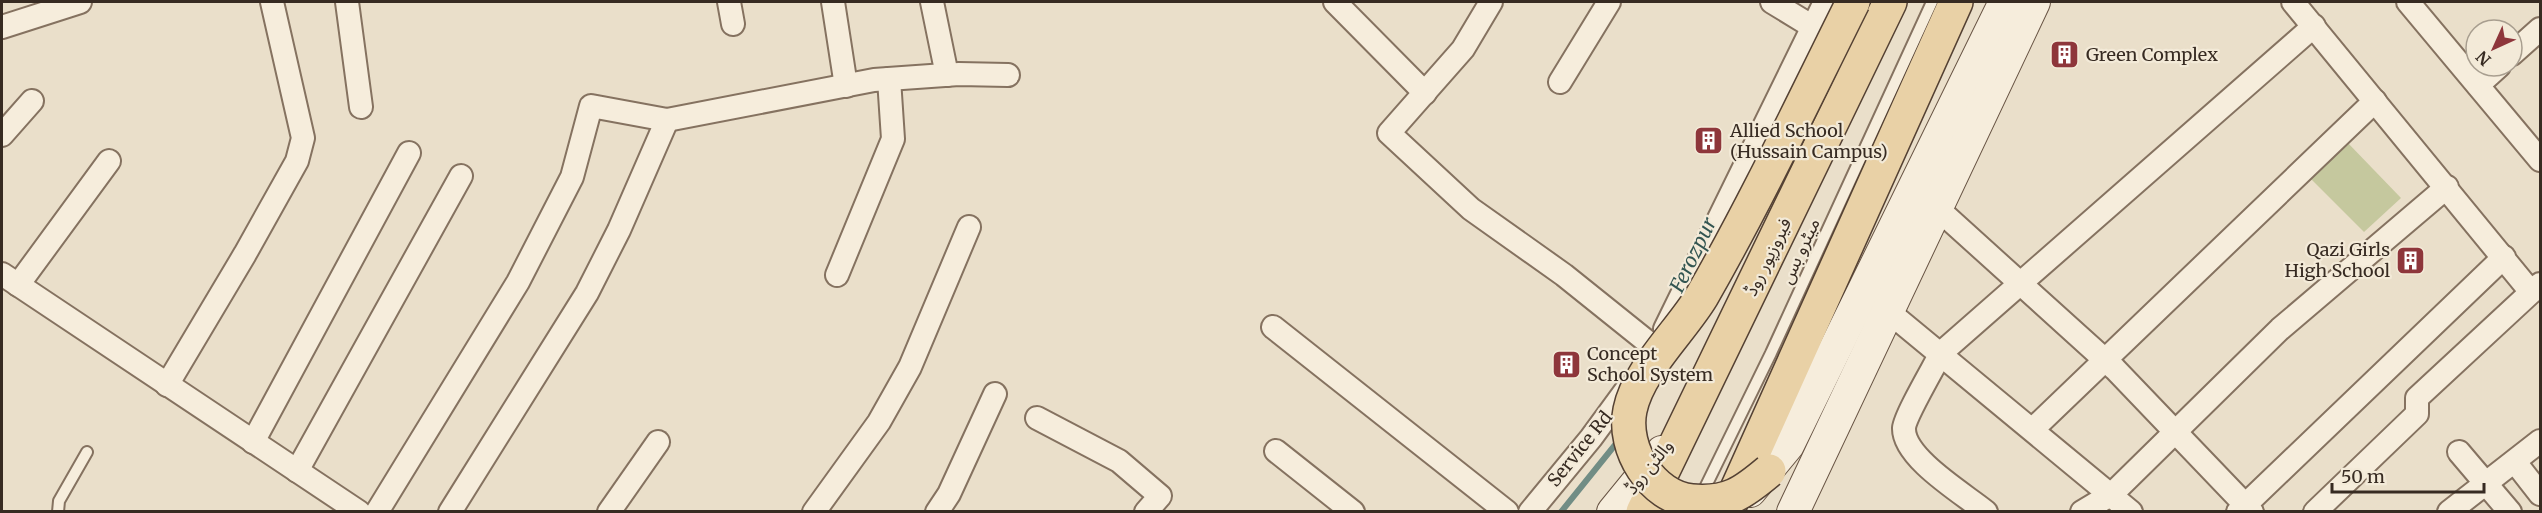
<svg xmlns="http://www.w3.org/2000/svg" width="2542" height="513" viewBox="0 0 2542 513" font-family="Merriweather,'Noto Sans Arabic',serif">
<rect width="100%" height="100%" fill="#eadfca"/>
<path fill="#c5c89e" d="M2346,141l55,57 -37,34 -57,-57z"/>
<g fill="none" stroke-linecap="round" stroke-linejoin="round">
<path stroke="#718d85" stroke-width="6" d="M1561,512l58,-72"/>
<defs>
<g id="lane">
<path d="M1701,496l70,-143 161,-351"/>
<path d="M58,512l1,-11 28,-49"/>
</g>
<g id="street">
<path d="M347,2l14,105"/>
<path d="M729,2l4,22"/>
<path d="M833,2l13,84"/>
<path d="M932,2l15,73"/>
<path d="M1335,2l90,91"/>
<path d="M1491,2l-28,47 -74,84 82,76 93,66 91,73"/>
<path d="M1772,2l41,25"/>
<path d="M2293,2l238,290"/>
<path d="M2408,2l132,158"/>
<path d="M2,27l78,-25"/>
<path d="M2512,54l28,-25"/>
<path d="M1560,82l49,-80"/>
<path d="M2478,85l21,-19"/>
<path d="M2,135l30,-34"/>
<path d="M1938,209l177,160 137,143"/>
<path d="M2,274l357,238"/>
<path d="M837,275l56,-136 -4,-60"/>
<path d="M18,285l91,-124"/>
<path d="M1889,312l242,200"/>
<path d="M1273,327l234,185"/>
<path d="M1665,329l160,-327"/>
<path d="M167,385l78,-131 52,-93 6,-23 -31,-136"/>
<path d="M1037,418l82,43 41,35 -14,16"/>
<path d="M2033,429l342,-328"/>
<path d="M253,442l156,-289"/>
<path d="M1276,451l77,61"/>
<path d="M2459,452l51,60"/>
<path d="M2515,462l25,32"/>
<path d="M297,471l164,-295"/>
<path d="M377,512l141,-230 54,-105 19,-71 76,14 207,-40 85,-6 49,1"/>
<path d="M450,512l137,-219 32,-63 48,-110"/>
<path d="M609,512l49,-70"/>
<path d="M814,512l65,-90 31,-55 59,-140"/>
<path d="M937,512l12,-18 46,-100"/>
<path d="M1530,512l61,-74 41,-56"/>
<path d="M1986,512c-22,-18 -83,-54 -82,-84 1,-12 30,-61 37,-75l373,-327"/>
<path d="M2082,512l30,-18 168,-165 167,-142"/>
<path d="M2238,512l266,-255"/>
<path d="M2315,512l102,-98v-16l123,-114"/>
<path d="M2449,512l91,-71"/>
</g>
<g id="secondary">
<path d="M1750,491l38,-46 217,-443"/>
<path d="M1613,512l49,-60"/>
<path d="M1793,512l241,-510"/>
</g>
<g id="primary">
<path d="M1728,509l228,-507"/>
<path d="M1643,512l247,-510"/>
</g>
</defs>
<use href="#lane" stroke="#857260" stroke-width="14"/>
<use href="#street" stroke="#857260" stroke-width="26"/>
<use href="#secondary" stroke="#675343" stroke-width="34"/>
<use href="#primary" stroke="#544133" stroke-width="36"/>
<use href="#lane" stroke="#f6eddc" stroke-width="10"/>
<use href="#street" stroke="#f6eddc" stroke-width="22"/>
<use href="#secondary" stroke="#f6eddc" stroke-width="32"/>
<use href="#primary" stroke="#e9d1a6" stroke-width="33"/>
<defs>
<path id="primary-bridge" d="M1769,471c-26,22 -41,33 -77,30 -40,-4 -70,-52 -62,-91 8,-40 51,-79 72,-114 55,-96 102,-196 151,-294"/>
</defs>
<use href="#primary-bridge" stroke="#544133" stroke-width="36" stroke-linecap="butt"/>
<use href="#primary-bridge" stroke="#e9d1a6" stroke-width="33"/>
</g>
<defs>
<symbol id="building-square" viewBox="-11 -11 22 22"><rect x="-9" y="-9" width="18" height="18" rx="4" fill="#8e363b" stroke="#f3ead8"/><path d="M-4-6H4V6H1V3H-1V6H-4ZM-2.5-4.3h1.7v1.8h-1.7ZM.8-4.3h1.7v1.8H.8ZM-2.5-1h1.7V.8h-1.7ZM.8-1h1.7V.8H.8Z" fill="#fff"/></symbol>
</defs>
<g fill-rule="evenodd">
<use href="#building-square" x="2048" y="38" width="33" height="33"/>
<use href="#building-square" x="1692" y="124" width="33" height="33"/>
<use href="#building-square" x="2394" y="244" width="33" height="33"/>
<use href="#building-square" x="1550" y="348" width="33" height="33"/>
</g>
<g text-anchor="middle" stroke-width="4.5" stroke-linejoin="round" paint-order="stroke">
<g font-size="18" fill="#372b22" stroke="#f3ead8" text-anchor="start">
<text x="2086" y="61">Green Complex</text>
<text x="1730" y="137">Allied School<tspan x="1730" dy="21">(Hussain Campus)</tspan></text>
<text x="2390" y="256" text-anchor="end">Qazi Girls<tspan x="2390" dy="21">High School</tspan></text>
<text x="1587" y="360">Concept<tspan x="1587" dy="21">School System</tspan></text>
</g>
<g font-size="18" fill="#372b22" stroke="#f3ead8">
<text transform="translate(1800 251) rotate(-65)" y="6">میٹرو بس</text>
<text transform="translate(1768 257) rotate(-64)" y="6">فیروزپور روڈ</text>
<text transform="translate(1580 449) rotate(-51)" y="6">Service Rd</text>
<text transform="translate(1649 467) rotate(-51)" y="6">والٹن روڈ</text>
</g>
<g font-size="20" font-style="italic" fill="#335551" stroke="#f3ead8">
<text transform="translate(1693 255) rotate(-64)" y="7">Ferozpur</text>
</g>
</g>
<rect width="2542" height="513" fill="none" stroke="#372b22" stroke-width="6"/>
<g transform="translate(2494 48) rotate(225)"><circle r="28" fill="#f3ead8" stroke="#a89e8f" stroke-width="1.5"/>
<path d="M0-4.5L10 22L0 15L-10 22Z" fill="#8e363b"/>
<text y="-9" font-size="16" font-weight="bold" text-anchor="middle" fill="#372b22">N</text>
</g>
<path d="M2332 483v9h152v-9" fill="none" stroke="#372b22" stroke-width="3"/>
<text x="2341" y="483" font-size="18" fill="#372b22" stroke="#f3ead8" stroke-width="4.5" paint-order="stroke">50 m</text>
</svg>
